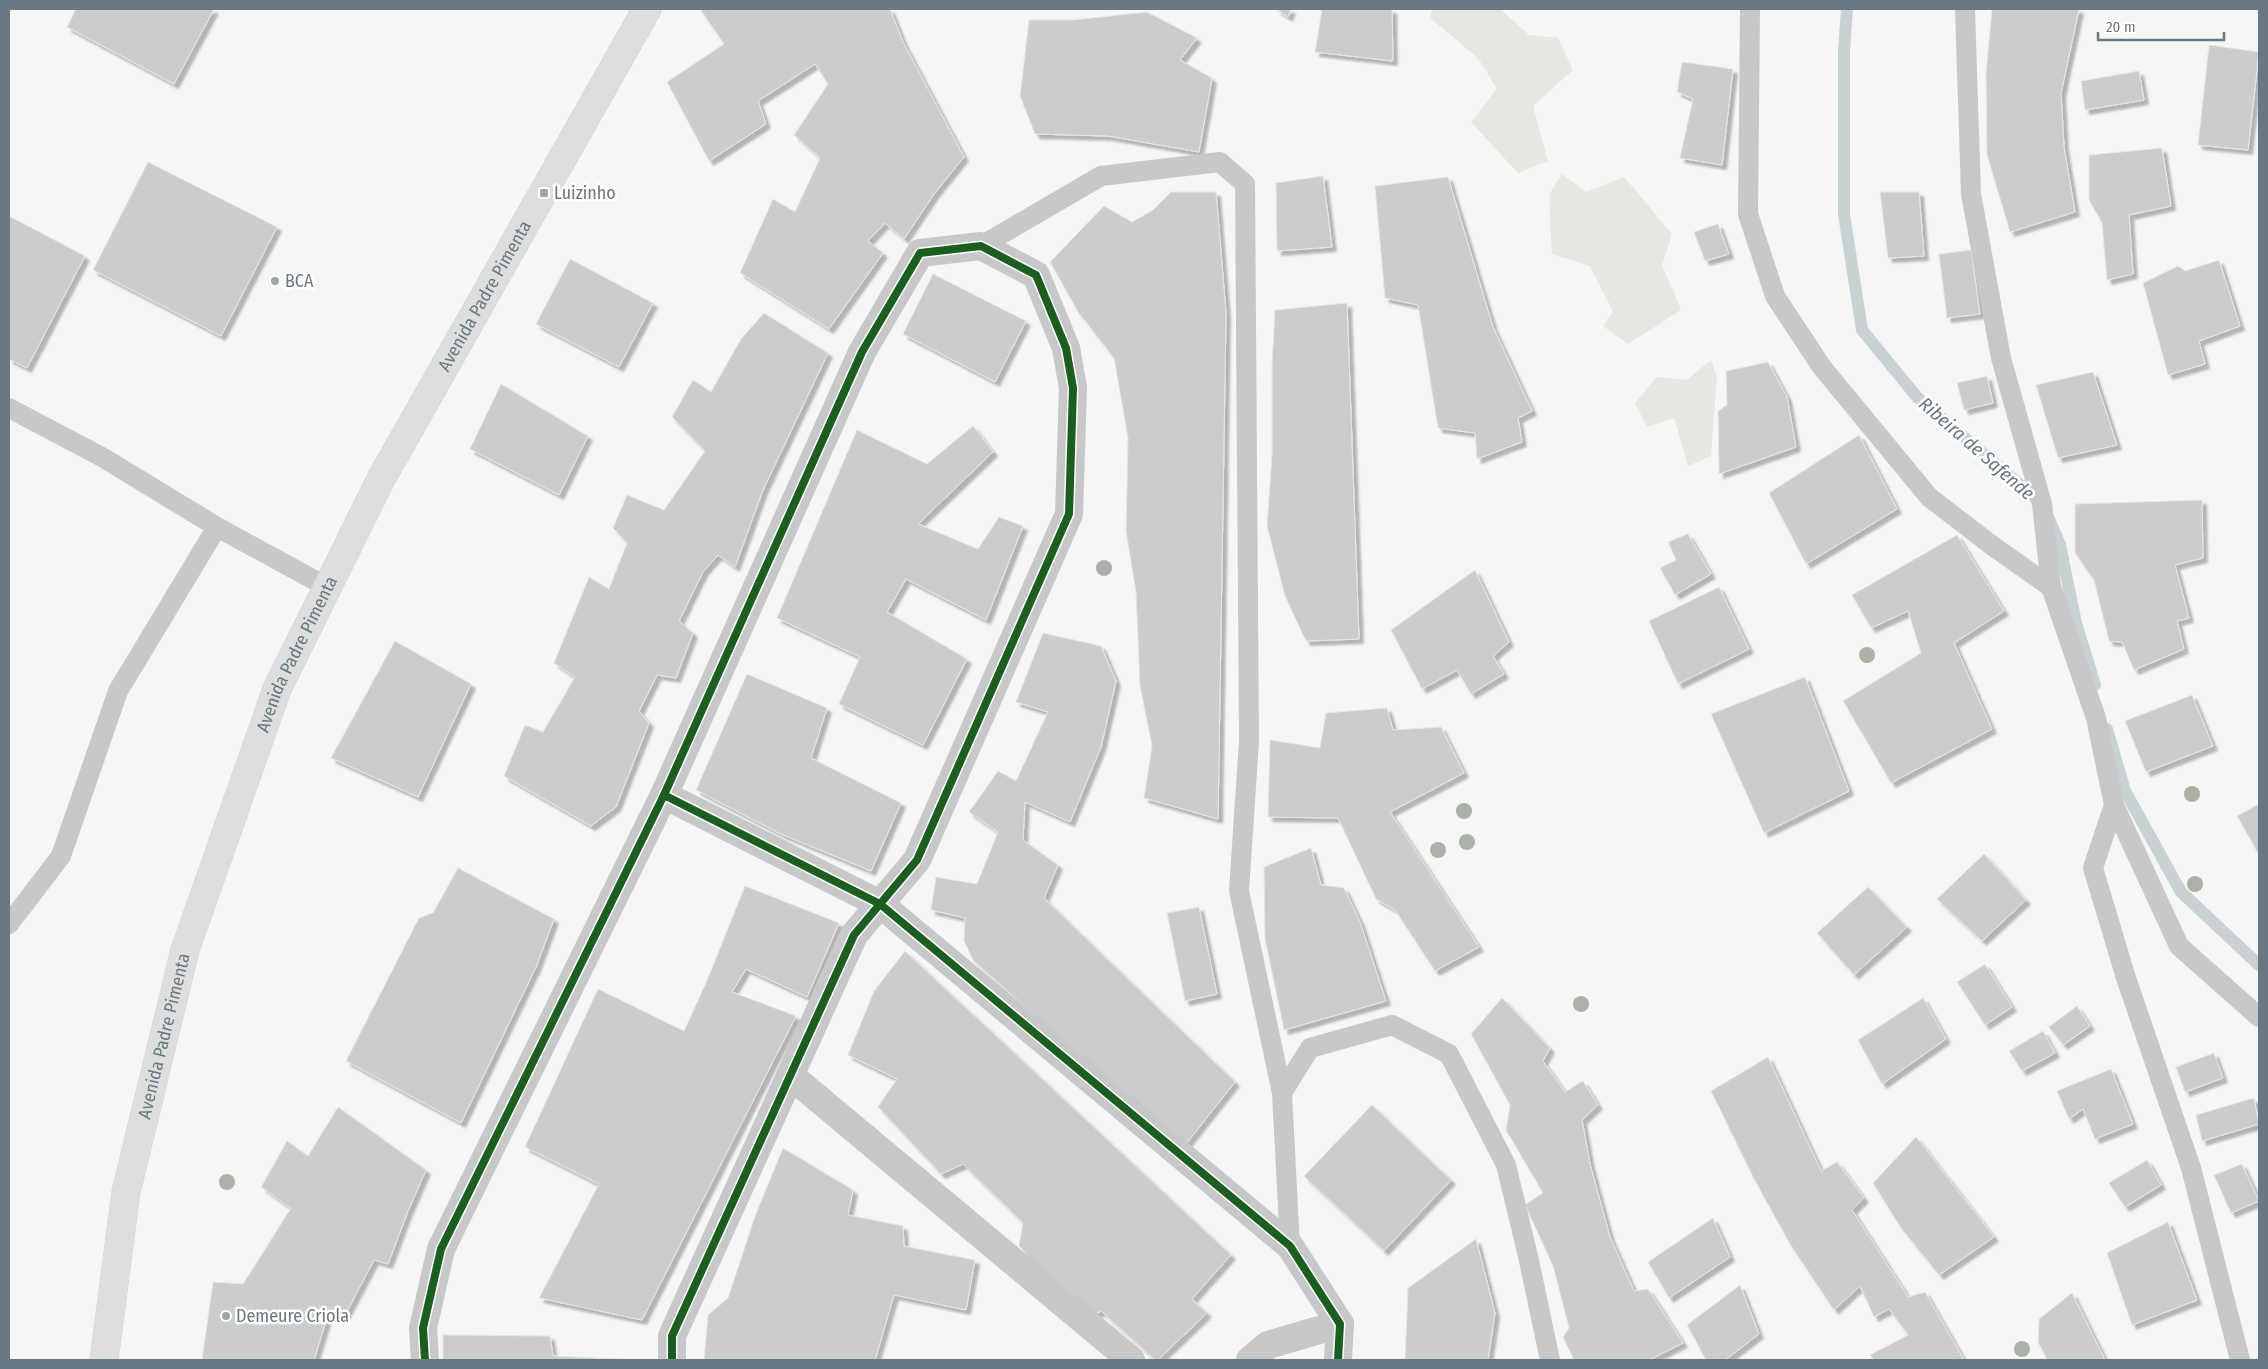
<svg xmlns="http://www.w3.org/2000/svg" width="2268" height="1369" viewBox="0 0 2268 1369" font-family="'Fira Sans Condensed',sans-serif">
<defs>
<filter id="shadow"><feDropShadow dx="4.5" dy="4.5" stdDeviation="1" flood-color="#0004"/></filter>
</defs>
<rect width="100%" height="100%" fill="#f6f6f5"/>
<g fill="#e5e7e3">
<path d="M1432,9h68l29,26 29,3 15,32 -40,36 15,55 -30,12 -47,-51 26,-33 -19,-31 -48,-40z"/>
<path d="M1562,174l24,18 38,-15 48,57 -10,31 19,45 -53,34 -25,-18 10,-15 -23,-45 -38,-12 -3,-59z"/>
<path d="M1711,360l6,17 -6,79 -23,10 -14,-48 -27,9 -12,-24 22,-26 30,3z"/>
</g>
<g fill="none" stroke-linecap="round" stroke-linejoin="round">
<g stroke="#c8d1d3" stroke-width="12">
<path d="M1847,9l-3,42v163l18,116 55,67 123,105"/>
<path d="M2049,519l11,26 16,78 19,62"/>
<path d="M2107,729l18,62 56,101 78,73"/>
</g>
</g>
<g fill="#cbcdcd" stroke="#e6e6e5" filter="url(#shadow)">
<path d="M76,9h138l-40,75 -107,-57z"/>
<path d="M700,9h190l13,33 61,115 -30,37 -30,45 -19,-16 -17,18 15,12 -54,76 -89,-56 33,-74 22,13 25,-54 -26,-23 34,-51 -13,-20 -57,37 8,23 -57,37 -42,-79 57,-38z"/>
<path d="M1276,9h15l-3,8z"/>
<path d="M1322,9h70l1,52 -78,-9z"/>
<path d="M1992,9h87l-18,84 3,54 11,65 -65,20 -23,-77 -1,-82z"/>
<path d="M1147,12l50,26 -17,22 32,18 -13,74 -91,-16 -73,-2 -15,-38 9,-76h44z"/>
<path d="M2209,45l50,7 -11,98 -50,-5z"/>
<path d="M1682,62l51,7 -11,96 -42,-7 13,-59 -16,-7z"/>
<path d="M2139,71l5,29 -59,10 -4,-29z"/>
<path d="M2162,148l9,58 -42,9 4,59 -26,6 -5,-57 -13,-23v-45z"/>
<path d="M148,162l129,65 -56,109 -128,-66z"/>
<path d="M1323,176l9,71 -55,4 -1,-68z"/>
<path d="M1448,177l45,150 39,84 -14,7 4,24 -45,17 -2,-26 -37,-5 -20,-123 -33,-7 -10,-112z"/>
<path d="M1171,192h45l10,121 -8,506 -74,-21 8,-52 -12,-60 -4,-94 -10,-61 2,-93 -14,-80 -36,-46 -28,-50 54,-56 28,16 21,-12z"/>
<path d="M1880,192h39l5,64 -36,2z"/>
<path d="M9,216l76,40 -58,112 -18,-9z"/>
<path d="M1718,224l11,30 -24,7 -11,-29z"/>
<path d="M1971,250l9,64 -33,4 -8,-64z"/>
<path d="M570,259l83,44 -34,64 -83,-43z"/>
<path d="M2219,260l21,66 -41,15 6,23 -37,11 -25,-92 35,-17 7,5z"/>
<path d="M933,274l93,47 -31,61 -92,-48z"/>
<path d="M1347,303l12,336 -53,2 -21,-45 -18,-70 5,-72v-88l3,-56z"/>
<path d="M764,313l64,40 -65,137 -28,77 -17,-12 -15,17 -24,49 14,12 -17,45 -19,-3 -18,36 10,12 -33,84 -25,19 -87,-50 21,-51 18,7 32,-55 -21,-14 35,-86 20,12 18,-46 -14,-15 14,-33 37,15 41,-59 -33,-34 21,-37 18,12 30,-53z"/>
<path d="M1768,362l19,35 9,50 -77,27 -1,-63 9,-6 -1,-34z"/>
<path d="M2093,372l24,73 -59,13 -22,-73z"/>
<path d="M1987,376l6,27 -29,7 -7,-27z"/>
<path d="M501,384l87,52 -29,59 -89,-46z"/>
<path d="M973,426l20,26 -75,72 60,25 21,-32 24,9 -37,94 -80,-41 -19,33 80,47 -44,86 -84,-41 21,-47 -83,-39 80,-188 70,34z"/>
<path d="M1859,435l38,74 -91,55 -37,-71z"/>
<path d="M2202,500l1,58 -28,7 14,53 -12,3 7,28 -50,21 -12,-28 -13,-1 -15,-61 -19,-27v-49z"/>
<path d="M1688,534l23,40 -36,21 -15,-27 16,-8 -8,-18z"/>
<path d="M1957,535l47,76 -50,32 38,86 -101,54 -48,-82 78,-48 -13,-42 -37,17 -19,-33z"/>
<path d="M1475,570l34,72 -16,14 11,18 -33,20 -14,-24 -35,19 -31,-59z"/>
<path d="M1719,587l30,62 -71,35 -29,-63z"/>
<path d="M1043,633l58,13 15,35 -15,66 -31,75 -45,-20 -2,38 35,25 -14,33 191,184 -53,67 -209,-189 -9,-19 1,-23 -34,-8 5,-33 41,7 21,-52 -29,-20 29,-41 18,10 32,-69 -32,-10z"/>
<path d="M395,641l76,43 -53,113 -87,-39z"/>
<path d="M747,674l80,34 -16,50 90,45 -30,68 -90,-37 -85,-44z"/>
<path d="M1805,677l44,114 -85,42 -53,-119z"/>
<path d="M2192,695l21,51 -67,26 -21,-51z"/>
<path d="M1387,708l6,22 48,-3 23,46 -74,39 89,135 -44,24 -40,-61 -19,-11 -38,-81 -70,-1 2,-77 50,8 6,-35z"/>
<path d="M2259,804v51l-22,-39z"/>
<path d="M1311,848l10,37 23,3 16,34 26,79 -102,29 -19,-91 -1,-72z"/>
<path d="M1984,854l42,46 -44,41 -45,-42z"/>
<path d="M458,868l96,51 -18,48 -75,156 -115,-62 73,-143 14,-5z"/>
<path d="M745,886l94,37 -32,74 -61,-28 -14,23 64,24 -154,304 -103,-22 60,-114 -74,-37 73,-158 86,42 22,-48z"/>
<path d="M1868,887l39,40 -53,48 -37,-42z"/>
<path d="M1199,907l18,87 -32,7 -18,-88z"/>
<path d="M905,951l326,304 -39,44 15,14 -49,47h-3l-54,-49 -15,9 -67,-74 4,-23 -60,-59 -22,10 -63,-67 19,-28 -49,-24 26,-64z"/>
<path d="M1985,964l27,43 -27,18 -28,-43z"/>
<path d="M1502,998l48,50 -7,13 22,31 18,-11 15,24 -16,15 8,44 20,73 24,54 14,-2 35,54 -34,17h-75l-11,-23 6,-9 -16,-62 -28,-61 18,-12 -37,-63 4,-25 -39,-71z"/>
<path d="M1923,998l23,41 -64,45 -24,-44z"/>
<path d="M2077,1006l13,20 -27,19 -14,-18z"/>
<path d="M2043,1031l12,22 -33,18 -13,-20z"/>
<path d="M2214,1053l9,25 -38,14 -9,-25z"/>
<path d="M1768,1057l53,114 16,-9 27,36 -12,12 56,87 17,-5 39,68h-90l-4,-5 38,-20 -19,-26 -15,8 -14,-31 -26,24 -44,-66 -36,-65 -43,-88z"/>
<path d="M2111,1069l22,55 -38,15 -12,-30 -14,10 -12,-28z"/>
<path d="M2254,1098l5,26 -57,17 -6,-26z"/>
<path d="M1372,1105l79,75 -67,71 -80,-75z"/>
<path d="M338,1107l88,63 -18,41 -20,53 -14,-4 -29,55 -16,-4 -15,49h-112l11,-78 30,2 48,-76 -30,-21 26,-46 21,15z"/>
<path d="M1916,1137l78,100 -55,38 -38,-47 -28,-45z"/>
<path d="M783,1148l70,42 -5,25 55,11 1,20 71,14 -9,50 -72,-15 -19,65h-171l4,-45 20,-17 27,-82z"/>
<path d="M2147,1160l14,25 -36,22 -16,-24z"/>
<path d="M2242,1164l17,37 -28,12 -17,-38z"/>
<path d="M1713,1218l17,39 -61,41 -21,-36z"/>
<path d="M2168,1222l29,78 -65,25 -25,-72z"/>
<path d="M1476,1239l19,74 -7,47h-83l3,-72z"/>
<path d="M1740,1285l19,49 -34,26h-19l-19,-35z"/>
<path d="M2072,1293l33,67h-58l-9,-18 1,-23z"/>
<path d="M443,1335l107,1 3,20 87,4h-197z"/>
</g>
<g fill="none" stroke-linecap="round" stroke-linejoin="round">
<defs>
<g id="primary">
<path id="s1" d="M104,1360l22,-168 59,-242 92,-261 104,-210 266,-470"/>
</g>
</defs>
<use href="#primary" stroke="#d1d2d2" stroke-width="29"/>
<g stroke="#c7c8c9" stroke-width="20">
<path d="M1750,9l-2,205 27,82 46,70 108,131 65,50 57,40"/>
<path d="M1965,9l6,185 30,164 41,146 9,83 45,131 18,87 -21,63 33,110 65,190 49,192"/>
<path d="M981,246l120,-70 119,-14 25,22 4,557 -10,150 43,202"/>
<path d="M9,408l93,49 115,70"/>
<path d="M2114,805l65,141 80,71"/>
<path d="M9,924l52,-68 57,-165 99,-164 110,60"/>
<path d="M1290,1246l-8,-153 28,-45 82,-23 57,29 57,111 22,91 22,104"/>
</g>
<g stroke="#c7c8c9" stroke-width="28">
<path d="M664,795l216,109 410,342 50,78 -2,36"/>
<path d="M791,1076l340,284"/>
<path d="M425,1360l-2,-32 18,-79 223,-454 198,-443 58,-99 61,-7 55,29 30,73 7,40 -4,126 -152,346 -63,75 -182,401v24"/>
<path d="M1250,1360l18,-15 72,-21"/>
</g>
<use href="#primary" stroke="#dddede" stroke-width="28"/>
<defs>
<g id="cycleway">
<path d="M664,795l216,109 410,342 50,78 -2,36"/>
<path d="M425,1360l-2,-32 18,-79 223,-454 198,-443 58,-99 61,-7 55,29 30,73 7,40 -4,126 -152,346 -63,75 -182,401v24"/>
</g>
</defs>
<use href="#cycleway" stroke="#fff" stroke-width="11"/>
<use href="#cycleway" stroke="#1b5e20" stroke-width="8"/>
</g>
<g fill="#aab2a7">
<circle cx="1104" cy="568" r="8"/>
<circle cx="1867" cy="655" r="8"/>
<circle cx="2192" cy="794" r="8"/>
<circle cx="1464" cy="811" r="8"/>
<circle cx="1467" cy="842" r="8"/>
<circle cx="1438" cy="850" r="8"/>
<circle cx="2195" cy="884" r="8"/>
<circle cx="1581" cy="1004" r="8"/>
<circle cx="227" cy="1182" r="8"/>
<circle cx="2022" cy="1349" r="8"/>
</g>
<g fill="#9aa4aa" stroke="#fff" stroke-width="2">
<rect x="539" y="188" width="10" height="10" rx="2.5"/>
<circle cx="275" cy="281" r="5"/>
<circle cx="226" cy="1316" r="5"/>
</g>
<g text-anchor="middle" stroke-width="5" stroke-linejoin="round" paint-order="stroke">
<g font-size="18" fill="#697882" stroke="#fff" text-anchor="start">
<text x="554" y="199">Luizinho</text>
<text x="285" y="287">BCA</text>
<text x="236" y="1322">Demeure Criola</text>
</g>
<g font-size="18" fill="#697882" stroke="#fff">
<text dy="6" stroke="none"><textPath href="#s1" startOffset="1140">Avenida Padre Pimenta</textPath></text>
<text dy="6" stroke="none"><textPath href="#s1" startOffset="735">Avenida Padre Pimenta</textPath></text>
<text dy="6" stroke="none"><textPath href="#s1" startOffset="330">Avenida Padre Pimenta</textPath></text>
</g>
<g font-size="19" font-style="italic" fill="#65797f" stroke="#fff">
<text transform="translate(1977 448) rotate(41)" y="7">Ribeira de Safende</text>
</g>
</g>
<rect width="2268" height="1369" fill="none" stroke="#697882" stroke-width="20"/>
<path d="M2098 32v8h126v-8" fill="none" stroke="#697882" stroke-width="2.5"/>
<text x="2106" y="32" font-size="15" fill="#697882" stroke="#ffffff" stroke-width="4" paint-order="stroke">20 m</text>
</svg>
